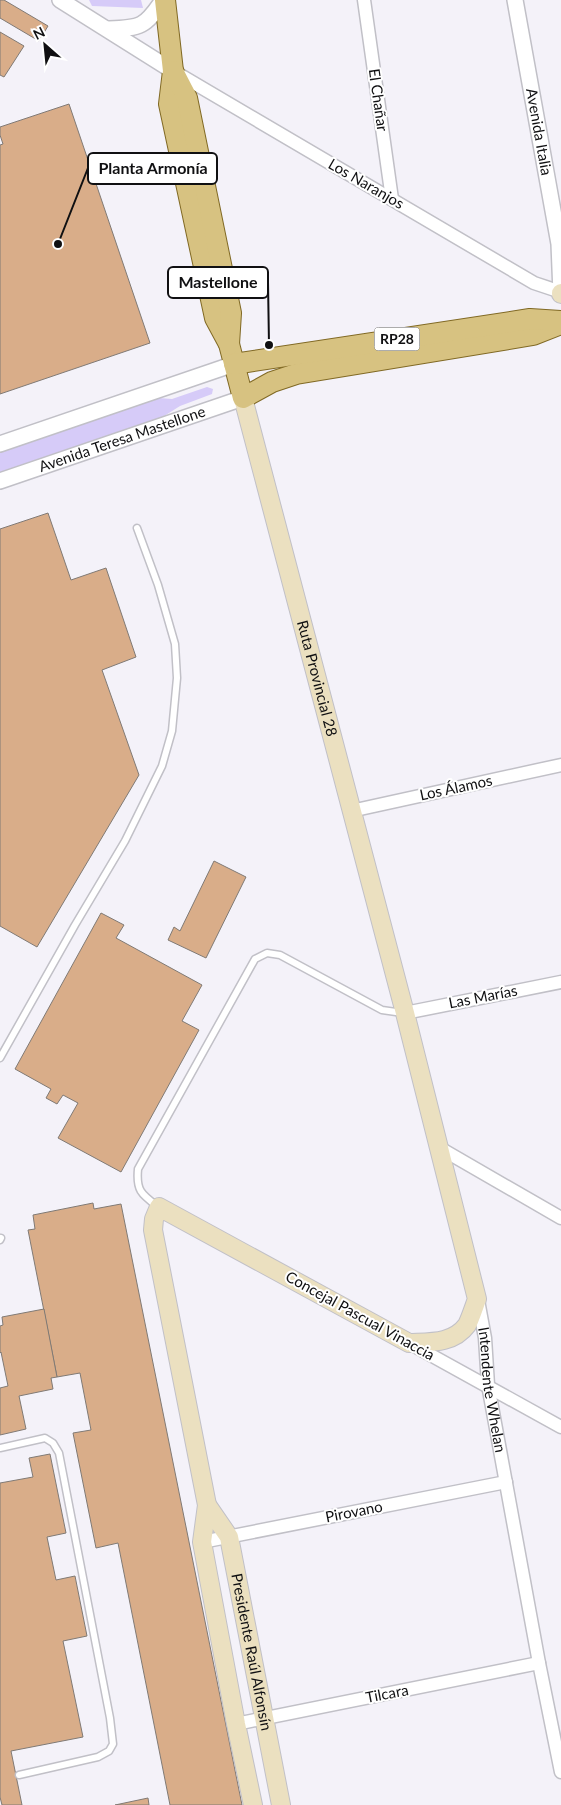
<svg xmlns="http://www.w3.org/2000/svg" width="561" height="1805" viewBox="0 0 561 1805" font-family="Lato,sans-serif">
<rect width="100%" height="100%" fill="#f4f2f9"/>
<g fill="#d6cbf8">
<path d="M89,0h52l2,8 -51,-2z"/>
<path d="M207,387l6,2 -1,5 -32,12 -19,12 -161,55v-22l159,-53 13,1z"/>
</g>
<g fill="#d9ad89" stroke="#807a75">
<path d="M0,0h4l44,26 -9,15 -39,-23z"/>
<path d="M0,32l24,14 -20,31 -4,-2z"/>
<path d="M69,104l81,239 -150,51v-249l3,-1 -3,-9v-8z"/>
<path d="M48,513l23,67 35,-12 30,89 -34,13 37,105 -102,172 -37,-21v-397z"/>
<path d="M214,861l32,16 -40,81 -38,-18 6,-13 6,4z"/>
<path d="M101,913l23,12 -8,13 86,47 -20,36 17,9 -78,142 -63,-34 20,-35 -15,-8 -6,9 -11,-6 5,-9 -36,-20z"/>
<path d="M93,1203l1,6 27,-5 121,601h-72l-52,-262 -22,5 -23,-115 18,-3 -11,-57 -23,4 -29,-147 7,-1 -2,-14z"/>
<path d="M44,1309l13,68 -6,1 2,11 -34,7 7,33 -26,6v-47l8,-2 -7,-34 -1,1v-27l3,-1 -1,-8z"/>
<path d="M50,1454l16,79 -19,4 9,43 19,-4 12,60 -24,5 20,96 -72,14 11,54h-20l-2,-8v-314l33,-6 -4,-19z"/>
<path d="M148,1798l1,7h-34z"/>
</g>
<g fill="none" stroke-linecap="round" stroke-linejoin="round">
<defs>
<g id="service">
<path d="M0,1058l75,-133 50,-84 37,-75 10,-35 5,-53 -2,-34 -17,-59 -21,-57"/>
<path d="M157,1206c-16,-12 -21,-16 -19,-37l117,-210 12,-6 13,2 102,55 21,3"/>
<path d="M0,1240l1,-2"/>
<path d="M0,1448l45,-10 8,5 6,10 51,265 3,26 -4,7 -11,6 -79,18"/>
</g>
<g id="minor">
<path d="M364,0l28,199"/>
<path d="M175,72l359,211 27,9"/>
<path d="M351,811l210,-46"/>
<path d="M405,1013l156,-31"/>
<path d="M438,1147l123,71"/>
<path id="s1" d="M478,1300l7,38 3,47 51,278 22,109"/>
<path d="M409,1343l152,84"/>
<path d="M202,1542l304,-60"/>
<path d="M236,1724l303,-61"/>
</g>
<g id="tertiary">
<path d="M60,0l113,71"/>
<path id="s2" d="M515,0l44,244 2,49"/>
<path d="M109,29c32,-1 36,-2 54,-29"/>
<path d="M0,444l234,-80"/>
<path id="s3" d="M0,481l243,-83"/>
</g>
<g id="secondary">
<path d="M561,293v1"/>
<path id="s4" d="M243,398l162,615 72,286c-3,8 -6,18 -10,26 -14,19 -37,17 -58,18l-250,-136 -5,12 -1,11 54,275 -5,37 34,182 17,81"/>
<path id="s5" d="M207,1505l22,32 52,268"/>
</g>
<g id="primary">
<path d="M165,0l8,71 -4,33 46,214 14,26 14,54 29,-16 24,-8 237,-39 28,-11"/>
<path d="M173,71l14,27 44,215 -2,31"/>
<path d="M234,364l296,-45 31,2"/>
</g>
</defs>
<use href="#service" stroke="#c1c0c7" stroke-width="9"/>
<use href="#minor" stroke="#c1c0c7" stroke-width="15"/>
<use href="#tertiary" stroke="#c1c0c7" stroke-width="18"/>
<use href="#secondary" stroke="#c1c0c7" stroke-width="20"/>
<use href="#primary" stroke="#806924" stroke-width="22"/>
<use href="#service" stroke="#fff" stroke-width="6"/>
<use href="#minor" stroke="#fff" stroke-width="12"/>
<use href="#tertiary" stroke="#fff" stroke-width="15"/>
<use href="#secondary" stroke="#ebe0c0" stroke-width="18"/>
<use href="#primary" stroke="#d7c281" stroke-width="20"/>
</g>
<g text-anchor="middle" stroke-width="4" stroke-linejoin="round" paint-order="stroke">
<rect fill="#fff" stroke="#585859" stroke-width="1" x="374.5" y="327.5" width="45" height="23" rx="4"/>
<g font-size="14" font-weight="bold" fill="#101012">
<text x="397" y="344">RP28</text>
</g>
<g font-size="15" fill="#101012" stroke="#fff">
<text transform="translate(378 100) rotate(82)" y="5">El Chañar</text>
<text dy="5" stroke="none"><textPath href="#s2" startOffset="134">Avenida Italia</textPath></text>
<text transform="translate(366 184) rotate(30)" y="5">Los Naranjos</text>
<text dy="5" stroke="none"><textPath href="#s3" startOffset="129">Avenida Teresa Mastellone</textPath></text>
<text dy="5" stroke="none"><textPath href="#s4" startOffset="290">Ruta Provincial 28</textPath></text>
<text transform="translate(456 788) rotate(-12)" y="5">Los Álamos</text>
<text transform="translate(483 997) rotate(-11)" y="5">Las Marías</text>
<text transform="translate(360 1316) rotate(29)" y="5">Concejal Pascual Vinaccia</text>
<text dy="5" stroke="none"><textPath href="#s1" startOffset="91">Intendente Whelan</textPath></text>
<text transform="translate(354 1512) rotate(-11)" y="5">Pirovano</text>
<text dy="5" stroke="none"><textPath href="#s5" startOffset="156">Presidente Raúl Alfonsín</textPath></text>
<text transform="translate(387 1694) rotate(-11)" y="5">Tilcara</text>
</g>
</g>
<path fill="none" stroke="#101012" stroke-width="2" d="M58 244L88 168M269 345L268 282"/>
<g fill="#101012" stroke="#fff" stroke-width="2">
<circle cx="58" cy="244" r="5"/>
<circle cx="269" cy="345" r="5"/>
</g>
<g fill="#fff" stroke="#101012" stroke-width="2">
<rect x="88" y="153" width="129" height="31" rx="5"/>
<rect x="168" y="267" width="100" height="31" rx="5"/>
</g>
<g font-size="16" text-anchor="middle" font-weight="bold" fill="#101012">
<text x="153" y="174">Planta Armonía</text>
<text x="218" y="288">Mastellone</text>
</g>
<g transform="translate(45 45) rotate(333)" stroke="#ffffff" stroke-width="4" paint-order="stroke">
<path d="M0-4L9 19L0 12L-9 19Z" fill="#101012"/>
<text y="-8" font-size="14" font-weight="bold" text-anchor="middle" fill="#101012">N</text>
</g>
</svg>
